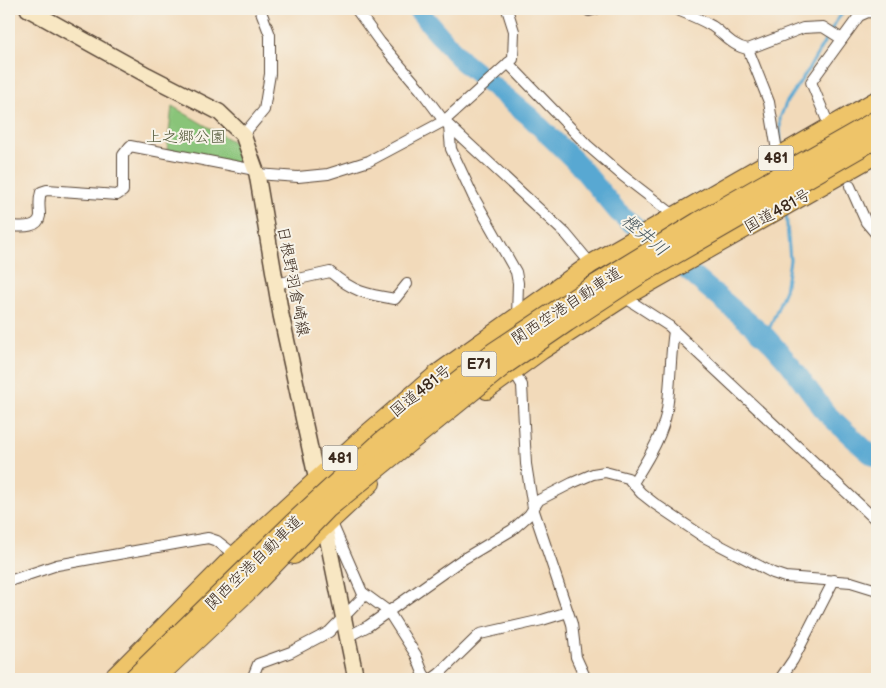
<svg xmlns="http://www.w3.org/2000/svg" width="886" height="688" viewBox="0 0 886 688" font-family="'Balsamiq Sans','Klee One',sans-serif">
<rect width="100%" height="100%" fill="#f7f3e8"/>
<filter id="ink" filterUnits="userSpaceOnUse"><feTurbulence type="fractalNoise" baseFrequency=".02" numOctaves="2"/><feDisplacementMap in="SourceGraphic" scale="10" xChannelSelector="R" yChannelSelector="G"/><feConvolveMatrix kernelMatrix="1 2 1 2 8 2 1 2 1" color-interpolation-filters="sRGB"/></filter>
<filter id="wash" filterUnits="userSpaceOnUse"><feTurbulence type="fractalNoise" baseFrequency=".0096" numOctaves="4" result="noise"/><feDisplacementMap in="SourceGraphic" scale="20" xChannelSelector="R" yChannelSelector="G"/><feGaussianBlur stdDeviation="1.12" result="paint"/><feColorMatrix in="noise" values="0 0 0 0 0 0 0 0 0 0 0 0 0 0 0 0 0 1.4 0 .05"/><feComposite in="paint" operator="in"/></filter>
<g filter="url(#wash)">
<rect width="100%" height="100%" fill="#f2daba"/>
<path fill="#89c479" stroke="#62774c" d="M172,106l65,38 4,23 -74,-17z"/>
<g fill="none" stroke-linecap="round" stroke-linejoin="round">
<g stroke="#58a8d2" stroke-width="3">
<path d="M781,147l-1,-29 6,-15 22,-33 29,-50 9,-11"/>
<path d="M766,337l19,-47 5,-30 -4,-47"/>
</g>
<path stroke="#58a8d2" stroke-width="20" d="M417,9l45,52 67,55 48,47 41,49 148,125 23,26 37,50 42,39 9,6"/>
</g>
</g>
<g filter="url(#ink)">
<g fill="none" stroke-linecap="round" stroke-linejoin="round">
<defs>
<g id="minor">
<path d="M356,9l24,33 40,47 24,32 122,113 25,30"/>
<path d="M675,9c13,5 25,10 37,17 12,8 21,21 36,23l21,53 9,55"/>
<path d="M589,11l7,-2"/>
<path d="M748,49l55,-21 20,-1 19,12"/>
<path d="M508,63l79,82 36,31 52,40"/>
<path d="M826,118l-15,-36 48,-66 9,-4 9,1"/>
<path d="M449,127l2,22 22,47 43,76 2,11 -1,34"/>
<path d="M243,135l21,-25 6,-36v-39l-10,-26"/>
<path d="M257,174l41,3 30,-3 41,-13 75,-40 69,-62 1,-28 -7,-22"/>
<path d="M850,186l16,36 11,13"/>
<path d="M9,226c9,0 29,4 31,-10 0,-9 -2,-14 1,-24l6,-2 70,5 6,-4v-36l7,-9 125,24"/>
<path d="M276,284l54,-12c24,20 35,22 65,27l12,-15"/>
<path d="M624,297l45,29 208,195"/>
<path d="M513,370l9,15 4,79 7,44 39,116 4,33 10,22"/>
<path d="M633,483c14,-23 30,-47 34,-74 4,-26 3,-52 7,-78"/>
<path d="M331,521l31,71 26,19 28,44 7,18 4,6"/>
<path d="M9,581l48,-16 151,-27 9,3 18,14"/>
<path d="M347,637l21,-11 92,-65 52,-31 17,-15 10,-15 33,-17 21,-9 12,-2 23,6 13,15 14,11 49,33 69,36 12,4 66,5 26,8"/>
<path d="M252,679l6,-15 33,-12 38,-20 36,-37"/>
<path d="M432,679l7,-5 41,-40 62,-14 26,-8"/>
<path d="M780,679l13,-19 41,-80"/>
</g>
<g id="secondary">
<path d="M28,9l119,66 72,37 24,23 14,39 24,141 38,175"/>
<path d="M323,517l33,162"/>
</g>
<g id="trunk">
<path d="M487,390l55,-40 82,-53 253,-143"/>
<path d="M294,555l77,-72"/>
<path d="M112,679l123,-124 126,-116 76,-65 154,-110 286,-164"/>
</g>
</defs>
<use href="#minor" stroke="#564435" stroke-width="12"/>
<use href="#secondary" stroke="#564435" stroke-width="18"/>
<use href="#trunk" stroke="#564435" stroke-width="20"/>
<use href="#minor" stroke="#fff" stroke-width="10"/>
<use href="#secondary" stroke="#f8e7c3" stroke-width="15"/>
<use href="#trunk" stroke="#eec469" stroke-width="18"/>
<defs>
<g id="motorway-bridge">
<path d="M133,679l159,-155 89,-82 113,-90 96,-64 108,-66 179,-102"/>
<path d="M155,679l96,-91 77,-80 175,-142 64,-44 72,-47 238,-137"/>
</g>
</defs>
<use href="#motorway-bridge" stroke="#564435" stroke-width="21" stroke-linecap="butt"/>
<use href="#motorway-bridge" stroke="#eec469" stroke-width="19"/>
</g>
</g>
<g text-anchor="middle" stroke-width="4" stroke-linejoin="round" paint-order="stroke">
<g fill="#f7f3e8" stroke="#73665b" stroke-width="1">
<rect x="758.5" y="145.5" width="35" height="25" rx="4"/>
<rect x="461.5" y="351.5" width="35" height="25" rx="4"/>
<rect x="322.5" y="445.5" width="35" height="25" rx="4"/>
</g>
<g font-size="15" font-weight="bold" fill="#3b2a1e">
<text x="776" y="163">481</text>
<text x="479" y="369">E71</text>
<text x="340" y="463">481</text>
</g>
<g font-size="16" fill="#525839" stroke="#f7f3e8">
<text x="186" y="142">上之郷公園</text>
</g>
<g font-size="16" fill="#3b2a1e" stroke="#f7f3e8">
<text transform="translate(777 210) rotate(-29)" y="6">国道481号</text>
<text transform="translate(294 281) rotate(79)" y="6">日根野羽倉崎線</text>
<text transform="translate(566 305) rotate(-33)" y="6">関西空港自動車道</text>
<text transform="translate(420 390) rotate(-39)" y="6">国道481号</text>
<text transform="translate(253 562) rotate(-44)" y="6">関西空港自動車道</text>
</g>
<g font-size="18" font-style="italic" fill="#45565d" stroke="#f7f3e8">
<text transform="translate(645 235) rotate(40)" y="6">樫井川</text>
</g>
</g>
<rect width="886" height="688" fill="none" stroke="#f7f3e8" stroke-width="30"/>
</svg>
